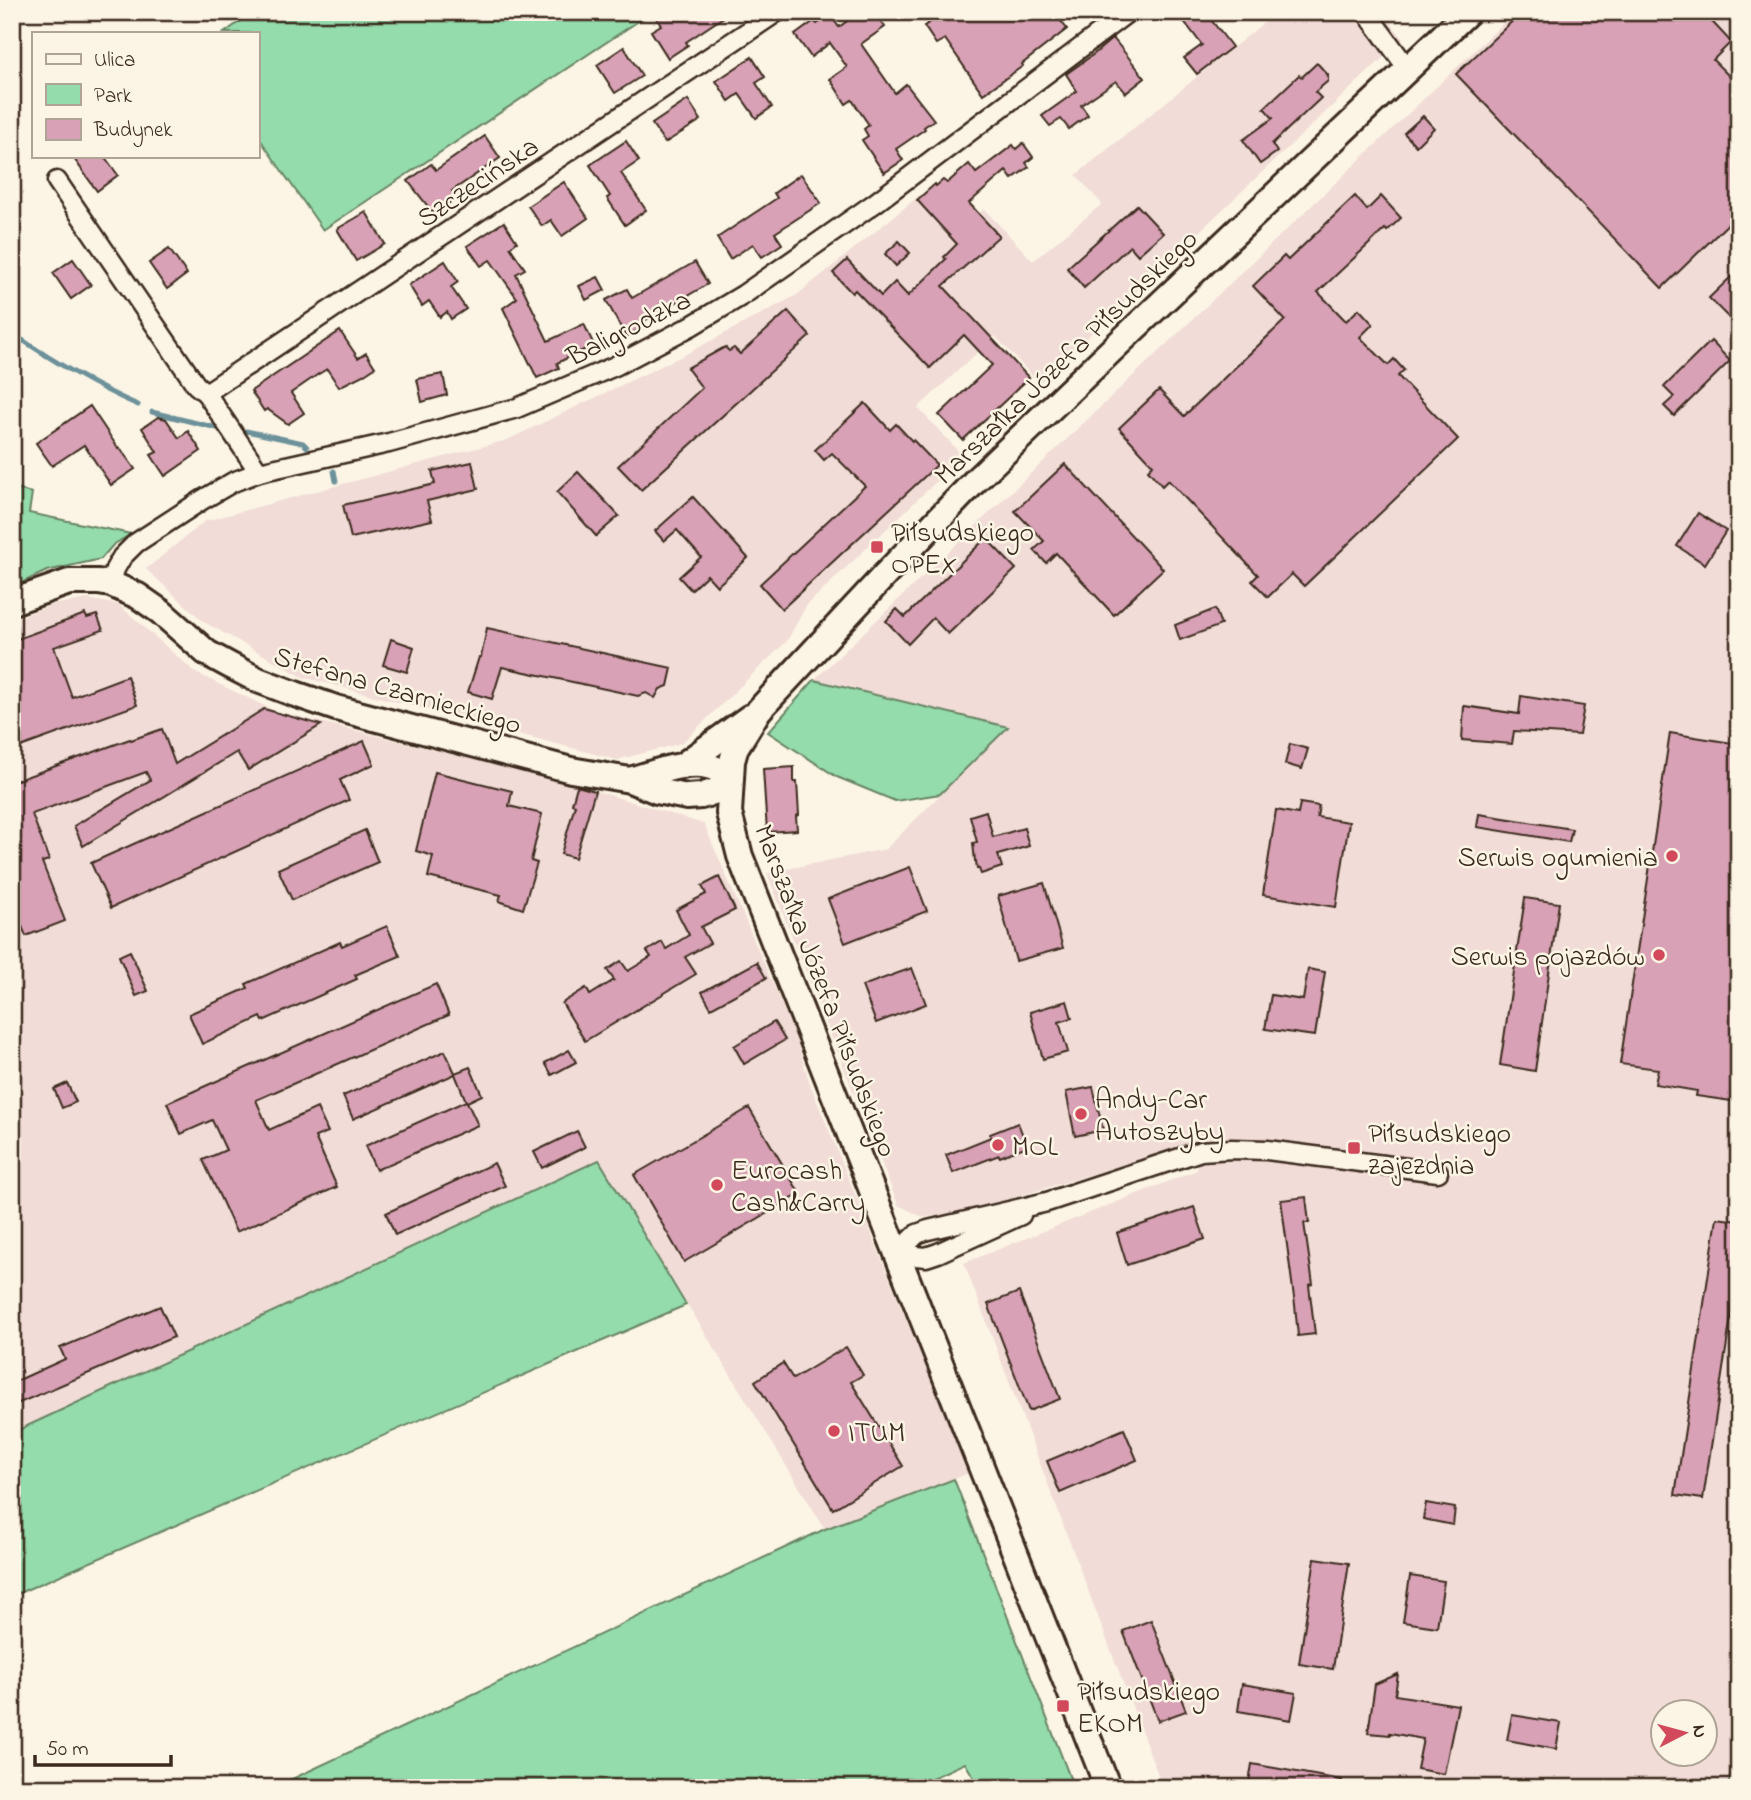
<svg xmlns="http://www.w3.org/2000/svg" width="1751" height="1800" viewBox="0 0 1751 1800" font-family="'Indie Flower',sans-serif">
<rect width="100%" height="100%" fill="#fcf5e5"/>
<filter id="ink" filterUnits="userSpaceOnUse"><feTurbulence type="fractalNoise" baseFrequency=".0143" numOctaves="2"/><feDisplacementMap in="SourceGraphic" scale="14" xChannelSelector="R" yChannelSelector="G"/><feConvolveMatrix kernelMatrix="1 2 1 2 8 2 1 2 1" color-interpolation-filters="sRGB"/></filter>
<g filter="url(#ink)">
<g fill="#f1dcd7" fill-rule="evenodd">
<path d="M1277,12h106l20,27 -364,344 -44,-47 -77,72 45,48 -157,150 -19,35 -105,102 -65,17 -314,-83 -99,-55 -58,-53 59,-48 302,-81 177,-85 113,-60 138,-112 34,39 15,-13 49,52 69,-57 -26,-29z"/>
<path d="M1515,12h224v1713l-11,63h-565l-199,-525 233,-93 3,-28 -241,72 -36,3 -25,-12 -131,-332 119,-24 122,-122 -194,-47zM1664,1713h42v42h-42z"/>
<path d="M88,599l31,6 77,68 79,38 299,73 130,40 91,211 15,49 159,389 -144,56 -226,-369 -587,273v-813l39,-15z"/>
</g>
<g fill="#94dcab" stroke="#688364" stroke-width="2">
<path d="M253,12h399l-329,218 -66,-95v-102h-33z"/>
<path d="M12,488l20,5 -3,20 102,21 -18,11 -12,14 -54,12 -35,16z"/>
<path d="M814,680l194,47 -68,67 -45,7 -58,-24 -69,-45z"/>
<path d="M599,1160l87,145 -674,291v-163z"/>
<path d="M954,1479l120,309h-94l-15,-25 -55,25h-637l552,-259z"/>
<path d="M1739,1725v63h-11z"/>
</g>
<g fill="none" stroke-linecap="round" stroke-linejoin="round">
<g stroke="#6c919a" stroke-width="5">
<path d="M12,333c41,28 81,53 126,72"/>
<path d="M152,412l65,16"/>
<path d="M246,431l57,12 4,4"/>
<path d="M334,471l2,10"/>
</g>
</g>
<g fill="#d8a1b5" stroke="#3b2a1e" stroke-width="2">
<path d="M652,12h79l-45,30 2,3 -20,13 -17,-27 10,-6z"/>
<path d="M859,12h15l11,15 -24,17 34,49 11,-9 28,36 -10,7 1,2 -29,20 7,11 -19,13 -22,-33 6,-4 -4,-7 5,-4 -17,-25 -6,4 -16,-25 17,-12 -17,-24 -19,14 -16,-22 19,-14 3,3 13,-9 9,12z"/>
<path d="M946,12h108l13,17 -45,35 1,2 -40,28 -38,-55 -9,5 -12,-18z"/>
<path d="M1177,12h28l27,35 -35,27 -13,-16 18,-13z"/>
<path d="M1522,12h181l28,30 -18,18 26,26v127l-77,75 -206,-214z"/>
<path d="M1113,38l32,40 -19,15 -10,-12 -35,24 7,10 -19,14 -8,-10 -11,7 -8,-10 35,-25 -11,-17 28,-20z"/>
<path d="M624,47l18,29 -27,17 -18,-28z"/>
<path d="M752,57l13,20 -9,6 16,24 -16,11 -17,-24 -10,7 -13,-20z"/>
<path d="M1317,63l11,12v6l-13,11 6,6 -49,46 5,8 -17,12 -17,-24 30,-22 -9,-10 35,-33 3,2z"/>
<path d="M688,100l13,20 -36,23 -13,-19z"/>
<path d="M1423,116l11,12 -18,18 -12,-13z"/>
<path d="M485,136l15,22 -48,33 5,6 -23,17 -26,-33 23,-17 5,6z"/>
<path d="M626,141l13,20 -18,12 25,37 -21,15 -18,-27 3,-2 -20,-31z"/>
<path d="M1023,143l10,14 -7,6 3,4 -17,12 -6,-8 -37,32 30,33 -56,50 86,92 -66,62 -24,-25 53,-50 -28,-30 -34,33 -75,-78 -3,3 -19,-20 14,-13 34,36 14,-14 13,14 38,-37 -2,-2 13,-13 -40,-44 18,-16 1,2 7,-6 4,3 22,-19 7,9 37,-28 3,4z"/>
<path d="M72,156h32l14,19 -21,16z"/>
<path d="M801,174l20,29 -46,30 7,11 -20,13 -9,-13 -23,15 -13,-21 60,-40 -3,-5z"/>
<path d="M564,182l24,36 -26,18 -11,-16 -9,6 -14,-20z"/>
<path d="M1355,196l12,14 14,-14 20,22 -14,13 -2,-2 -67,63 28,29 13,-12 14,15 -13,13 28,28 6,-6 10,11 -6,6 60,63 -154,147 -12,-12 -24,23 -16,-16 6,-6 -90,-95 -6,6 -14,-16 5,-5 -34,-37 40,-38 25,26 101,-96 -32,-34 31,-30 4,4z"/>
<path d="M1137,205l26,28 -25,22 -8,-9 -46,42 -17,-20z"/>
<path d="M366,212l19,32 -29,17 -19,-32z"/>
<path d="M504,222l13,20 -7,5 15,22 -9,5 32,67 36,-17 10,21 -37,18 2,5 -22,10 -34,-70 14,-10 -27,-38 -9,6 -14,-20z"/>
<path d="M899,241l11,12 -14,13 -11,-12z"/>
<path d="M169,249l18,25 -20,15 -18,-26z"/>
<path d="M73,259l18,26 -20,14 -18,-26z"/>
<path d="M445,261l13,21 -7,5 15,22 -15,10 -4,-7 -7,5 -11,-16 -7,5 -13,-21z"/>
<path d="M695,262l13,22 -64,37 2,5 -20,11 -20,-37 21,-11 5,9z"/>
<path d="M1739,269v59l-30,-30z"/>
<path d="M598,277l7,13 -19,10 -7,-14z"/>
<path d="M788,311l22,25 -169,154 -23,-24 84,-78 -15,-20 38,-21 4,4 5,-3 6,6z"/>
<path d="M340,331l18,27 8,-5 9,14 -12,8 -24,12 -12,-18 -10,6 -26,18 13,20 -16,11 -21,-15 -3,2 -13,-20z"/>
<path d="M1711,341l19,20 -56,55 -10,-10 10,-9 -10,-10z"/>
<path d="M443,374l4,21 -25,7 -5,-23z"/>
<path d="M865,403l25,27 6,-6 16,17 1,-1 24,25 -155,144 -22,-25 105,-98 -33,-33 -8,7 -9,-10z"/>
<path d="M90,406l28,42 1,-1 16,22 -24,16 -27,-40 -32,21 -16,-23z"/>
<path d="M158,417l8,2 13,19 9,-7 13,20 -36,25 -14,-21 6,-3 -15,-24z"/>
<path d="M472,462l6,27 -51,12 5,19 -81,18 -8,-33 92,-21 -3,-13z"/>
<path d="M1065,464l98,105 -49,46 -58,-62 -10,10 -12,-13 10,-9 -29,-30z"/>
<path d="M578,472l41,44 -23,20 -39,-44z"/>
<path d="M693,497l55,61 -31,28 -10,-11 -16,15 -12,-13 22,-20 -24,-27 -13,11 -9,-10z"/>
<path d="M1698,513l28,18 -21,33 -28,-18z"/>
<path d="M986,538l30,31 -68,65 -15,-16 -25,26 -22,-23 11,-12 8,8z"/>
<path d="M1215,609l6,16 -41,15 -5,-15z"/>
<path d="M85,614l2,4 10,-3 6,15 -49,17 18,50 55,-21 10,29 -125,45v-109z"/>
<path d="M487,628l185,40 -4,18 -8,3 -5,9 -9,-5 -8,3 -136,-29 -10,32 -24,-7 11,-35h2z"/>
<path d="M391,639l23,8 -7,25 -24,-7z"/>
<path d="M1521,696l63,10 -5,29 -65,-4 -2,13 -50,-4 2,-34 55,8z"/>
<path d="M264,709l57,16 -73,45 -11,-18 -154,94 -9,-20 76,-46 -4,-8 -114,42 17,46 -7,2 23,59 -39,15 -14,-33v-121l118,-43 1,1 31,-11 13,35z"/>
<path d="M1670,733l69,11v358l-43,-6 1,-5 -42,-7 3,-15 -38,-5z"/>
<path d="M364,741l10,23 -34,16 9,20 -238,108 -20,-45z"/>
<path d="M1290,744l18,5 -6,20 -17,-5z"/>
<path d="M794,767v15h3l2,33 -3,1 1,14 -30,2 -4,-63z"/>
<path d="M435,772l77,19 -3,15 33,8 -11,47 6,2 -14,46 -24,-8 2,-6 -73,-18 5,-21 -17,-5z"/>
<path d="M577,786l18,5 -20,67 -14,-4 14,-49 -3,-1z"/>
<path d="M1300,803l19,3 -2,11 32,5 -13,85 -73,-12 13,-85 22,4z"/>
<path d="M986,811l7,26 31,-9 5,18 -31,9 4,12 -21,7 -2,-5h-2l-1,-8h-1l-2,-18 4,-1 -7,-26z"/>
<path d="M1479,814l93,15 -3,13 -92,-15z"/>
<path d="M365,830l13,32 -86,38 -14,-31z"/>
<path d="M910,867l17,44 -82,32 -17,-44z"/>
<path d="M719,877l16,33 -34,17 9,16 -25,14 11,17 -111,67 -23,-38 24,-15 4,7 24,-15 -7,-10 14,-9 7,10 23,-14 -4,-6 15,-9 4,7 23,-14 -13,-25 30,-16 -4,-8z"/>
<path d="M1044,883l19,65 -47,13 -18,-65z"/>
<path d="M1525,898l34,5 -24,168 -35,-6z"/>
<path d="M387,926l13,30 -45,19 2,4 -94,42 -2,-4 -59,27 -13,-30 59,-26 -2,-4 94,-42 2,4z"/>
<path d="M130,951l18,40 -12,5 -17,-40z"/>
<path d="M757,962l9,16 -55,30 -9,-16z"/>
<path d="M912,968l14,36 -50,19 -14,-37z"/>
<path d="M1308,969l17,3 -10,64 -50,-7 6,-34 32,5z"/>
<path d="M436,984l13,31 -193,85 13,30 48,-22 11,24 -13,5 22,50 -101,45 -33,-72 23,-10 -14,-30 -31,14 -14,-31z"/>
<path d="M1067,1001l5,17 -13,4 9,30 -25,7 -13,-47z"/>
<path d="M774,1022l11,18 -41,24 -10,-18z"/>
<path d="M569,1050l7,12 -24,13 -7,-12z"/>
<path d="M445,1051l10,22 15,-6 12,28 -15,7 11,23 -102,45 -11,-24 101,-45 -11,-27 -102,45 -10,-23z"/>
<path d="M67,1083l9,19 -14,6 -8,-19z"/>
<path d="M1093,1087l10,43 -28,6 -9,-44z"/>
<path d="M749,1108l51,86 -116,68 -50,-87z"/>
<path d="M1018,1123l9,23 -27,11 -1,-2 -46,18 -7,-18 45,-18 -1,-3z"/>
<path d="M577,1131l8,16 -43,21 -8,-16z"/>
<path d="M494,1163l11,23 -110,49 -9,-22z"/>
<path d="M1306,1197l3,26h-5l9,61 -4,1 6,49 -17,2 -3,-31 -14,-105z"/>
<path d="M1194,1207l11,32 -78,26 -10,-32z"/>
<path d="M1717,1218l22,3v44l-36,234 -28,-4z"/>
<path d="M1019,1292l41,107 -31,12 -41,-107z"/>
<path d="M160,1306l14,31 -162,69v-23l53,-24 -5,-11z"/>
<path d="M846,1347l17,28 -12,7 52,84 -70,43 -78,-128 28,-18 10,16z"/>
<path d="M1124,1429l13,31 -77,33 -13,-32z"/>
<path d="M1426,1503l29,5 -2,17 -30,-6z"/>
<path d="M1315,1558l34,5 -16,106 -34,-5z"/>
<path d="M1410,1576l34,5 -7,46 -34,-5z"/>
<path d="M1151,1620l35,91 -28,10 -35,-90z"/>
<path d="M1398,1674l-3,21 63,10 -14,69 -27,-5 6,-30 -33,-6v2l-22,-2 7,-49z"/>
<path d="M1242,1684l54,9 -5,27 -53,-9z"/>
<path d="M1512,1715l49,8 -5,26 -49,-9z"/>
<path d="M1252,1764l90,16 -1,8h-93z"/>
</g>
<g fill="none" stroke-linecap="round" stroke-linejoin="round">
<defs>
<g id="street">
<path d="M1366,12l42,57"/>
<path d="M57,181l139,204 10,8"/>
<path d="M259,472l-53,-79 571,-381"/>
<path d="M111,584l4,-15 7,-12 14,-14 66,-43 31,-18 26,-10 130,-29 128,-35 98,-42 76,-40 52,-31 132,-92 253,-191"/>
<path d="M897,1254l20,-20 11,-4 119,-28 154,-51 31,-2 35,1 171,22"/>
<path d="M897,1254l29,3 12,-4 83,-38"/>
</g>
<g id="secondary">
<path d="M12,602l57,-20h29l13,2 27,12 23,16 46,41 22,12 29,15 37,14 41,14 235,62 59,10 27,11 30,6 14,-1 15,-5 14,-9"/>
<path d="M682,766l68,-49"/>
<path d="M630,780c24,-7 65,-24 88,-10 4,3 8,9 12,12"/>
<path d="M1108,1788l-368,-932 -11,-43 3,-52 4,-14 23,-37 122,-131 96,-100 141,-135 350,-332"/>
</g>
</defs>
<use href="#street" stroke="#3b2a1e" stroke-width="23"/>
<use href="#secondary" stroke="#3b2a1e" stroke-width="30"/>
<use href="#street" stroke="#fcf5e5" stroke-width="18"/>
<use href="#secondary" stroke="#fcf5e5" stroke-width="24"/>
</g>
</g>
<g fill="#d1495b" stroke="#fcf5e5" stroke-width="2.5">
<rect x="870" y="540" width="14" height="14" rx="3.5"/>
<circle cx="1672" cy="856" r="7"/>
<circle cx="1659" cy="955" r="7"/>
<circle cx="1081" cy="1114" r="7"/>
<circle cx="998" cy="1145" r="7"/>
<rect x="1347" y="1141" width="14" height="14" rx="3.5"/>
<circle cx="717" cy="1185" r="7"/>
<circle cx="834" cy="1431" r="7"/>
<rect x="1056" y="1699" width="14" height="14" rx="3.5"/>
</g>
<g text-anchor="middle" stroke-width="5" stroke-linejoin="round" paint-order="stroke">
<g font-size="28" fill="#3b2a1e" stroke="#fcf5e5">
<text transform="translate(477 181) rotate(-34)" y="10">Szczecińska</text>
<text transform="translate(628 327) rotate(-27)" y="10">Baligrodzka</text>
<text transform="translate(1065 356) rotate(-44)" y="10">Marszałka Józefa Piłsudskiego</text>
<text transform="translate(398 689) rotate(16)" y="10">Stefana Czarnieckiego</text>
<text transform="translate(827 990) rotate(69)" y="10">Marszałka Józefa Piłsudskiego</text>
</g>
<g font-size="28" fill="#3b2a1e" stroke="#fcf5e5" text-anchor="start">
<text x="891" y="541">Piłsudskiego<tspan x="891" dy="32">OPEX</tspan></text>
<text x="1658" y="866" text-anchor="end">Serwis ogumienia</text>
<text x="1645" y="965" text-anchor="end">Serwis pojazdów</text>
<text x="1095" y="1108">Andy-Car<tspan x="1095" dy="32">Autoszyby</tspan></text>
<text x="1368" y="1142">Piłsudskiego<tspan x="1368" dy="32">zajezdnia</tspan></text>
<text x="1012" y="1155">MOL</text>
<text x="731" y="1179">Eurocash<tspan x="731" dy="32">Cash&amp;Carry</tspan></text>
<text x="848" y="1441">ITUM</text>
<text x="1077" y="1700">Piłsudskiego<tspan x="1077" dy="32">EKOM</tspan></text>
</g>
</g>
<rect width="1751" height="1800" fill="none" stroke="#fcf5e5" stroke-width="42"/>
<rect x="21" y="21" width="1709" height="1758" fill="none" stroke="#3b2a1e" stroke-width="2.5" filter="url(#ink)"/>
<rect x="32" y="32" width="228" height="126" fill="#fcf5e5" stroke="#afa495" stroke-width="2"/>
<rect x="46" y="54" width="35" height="10" fill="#fcf5e5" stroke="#afa495" stroke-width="2"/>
<text x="94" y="66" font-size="21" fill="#3b2a1e">Ulica</text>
<rect x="46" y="84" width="35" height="21" fill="#94dcab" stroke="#afa495" stroke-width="2"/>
<text x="94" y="102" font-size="21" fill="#3b2a1e">Park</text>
<rect x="46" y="119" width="35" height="21" fill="#d8a1b5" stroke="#afa495" stroke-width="2"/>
<text x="94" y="136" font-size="21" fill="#3b2a1e">Budynek</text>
<g transform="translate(1684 1733) rotate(84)"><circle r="33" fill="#fcf5e5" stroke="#afa495" stroke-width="2"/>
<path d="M0-5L12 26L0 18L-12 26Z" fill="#d1495b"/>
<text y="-10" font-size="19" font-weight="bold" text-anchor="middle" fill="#3b2a1e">N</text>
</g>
<path d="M35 1755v10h136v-10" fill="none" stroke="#3b2a1e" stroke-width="3.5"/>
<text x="46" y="1755" font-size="21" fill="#3b2a1e" stroke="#fcf5e5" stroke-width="5" paint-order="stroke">50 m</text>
</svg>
